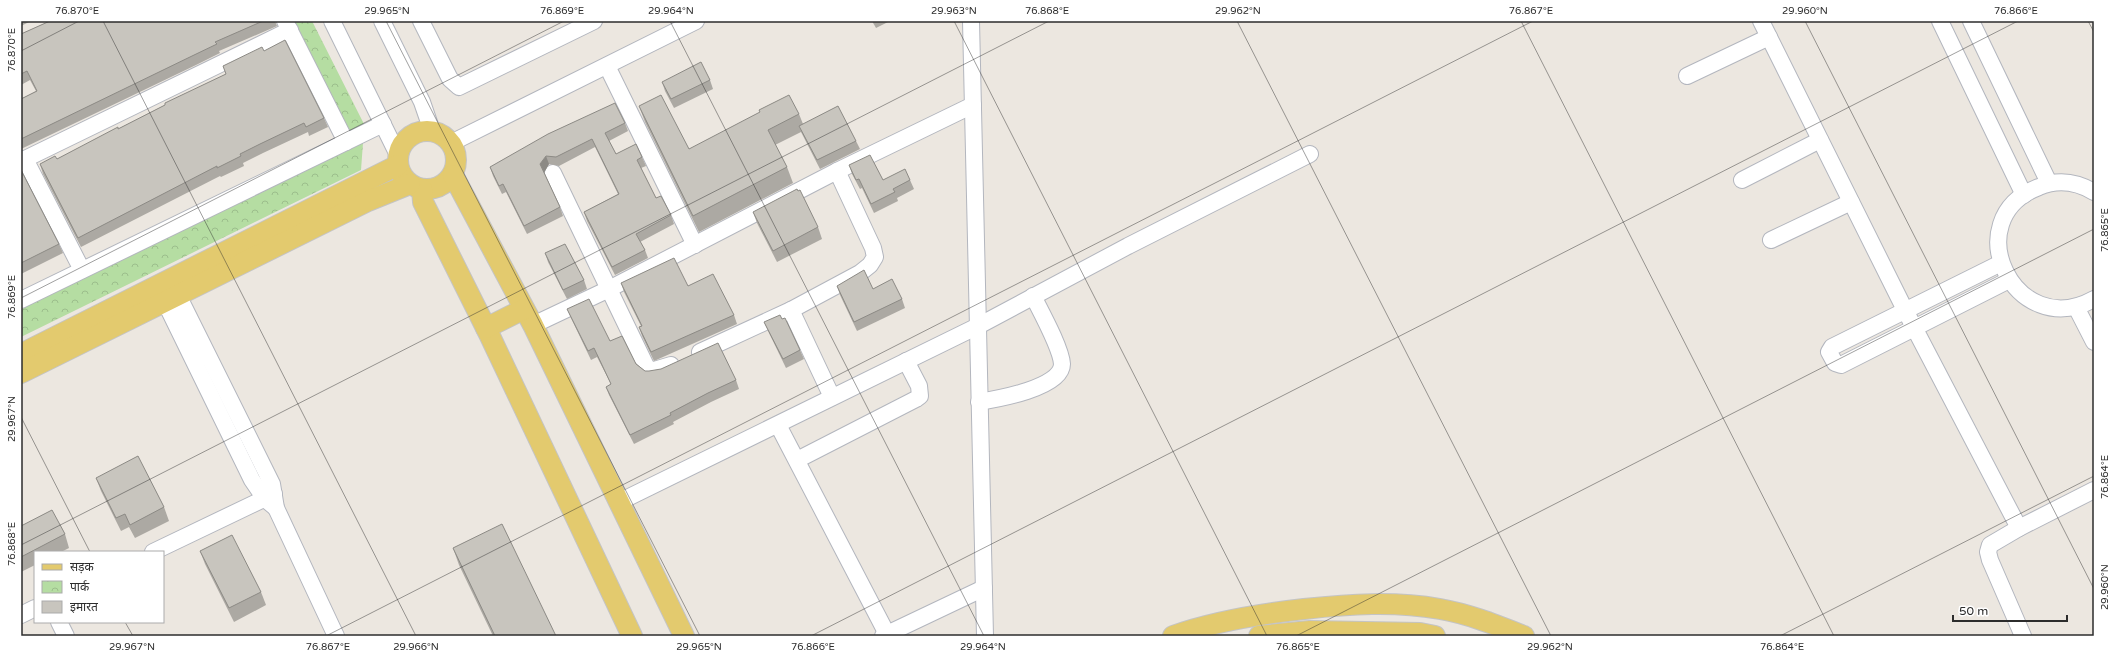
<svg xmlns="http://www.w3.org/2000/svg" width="2115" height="657" viewBox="0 0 2115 657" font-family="'Varela Round','Noto Sans Devanagari',sans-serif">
<defs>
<pattern id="park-crowns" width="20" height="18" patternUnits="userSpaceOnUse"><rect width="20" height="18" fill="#b5dda2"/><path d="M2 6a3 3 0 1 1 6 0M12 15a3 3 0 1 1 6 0" fill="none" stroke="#9cbe8c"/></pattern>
</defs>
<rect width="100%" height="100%" fill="#ece7e0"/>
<path fill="url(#park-crowns)" d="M292,21h20l55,109 -4,13 -2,27 -340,167v-30l330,-166z"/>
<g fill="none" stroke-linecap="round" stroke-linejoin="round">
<defs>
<g id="minor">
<path d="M285,21l61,121"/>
<path d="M332,21l66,134"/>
<path d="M382,21l40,81 10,29"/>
<path d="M421,21l29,58 9,8 135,-66"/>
<path d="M971,21l14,615"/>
<path d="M1761,21l144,289 114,218"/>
<path d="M1940,21l84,174"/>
<path d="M1971,21l78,162"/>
<path d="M607,66l88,179"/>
<path d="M1687,76l82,-39"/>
<path d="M451,143l245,-122"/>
<path d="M25,159l57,111"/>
<path d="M21,161l269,-131"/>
<path d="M553,173l93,193 5,5 20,-6"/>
<path d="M1742,180l78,-40"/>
<path d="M2094,192c-17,-10 -36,-13 -55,-5 -84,32 -24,156 55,112"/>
<path d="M1771,240l80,-38"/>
<path d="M2001,263l-169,84 -3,5 6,11 6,2 168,-85"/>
<path d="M178,295l94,189 4,24 60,128"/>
<path d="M21,300l362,-176"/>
<path d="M165,302l87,178 13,19 11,9"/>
<path d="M2076,307l18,35"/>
<path d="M791,310l41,87"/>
<path d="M533,325l76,-36 228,-118 136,-66"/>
<path d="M700,352l91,-42 69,-37 10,-8 5,-8 -2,-9 -36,-77"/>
<path d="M979,402c18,-3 83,-14 83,-38 -1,-16 -21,-52 -29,-68"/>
<path d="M778,425l109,209"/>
<path d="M797,460l119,-61 4,-3 -1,-10 -13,-25"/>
<path d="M619,502l361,-177 148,-79 182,-92"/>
<path d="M153,552l121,-58"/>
<path d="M21,615l14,-7"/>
<path d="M59,622l7,14"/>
<path d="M883,636l101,-48"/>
<path d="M2023,636l-33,-76 -2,-8 2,-7 29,-17 75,-38"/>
</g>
<g id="major">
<circle cx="427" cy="160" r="29"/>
<path d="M453,175l80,150 151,311"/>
<path d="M422,189l1,13 66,132 143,302"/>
<path d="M486,328l38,-19"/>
<path d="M21,354l377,-189"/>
<path d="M21,373l347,-172 42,-17"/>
<path d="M1173,636c42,-15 86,-22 131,-27 46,-5 90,-8 136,0 29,5 56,16 84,27"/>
<path d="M1259,636l51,-5 110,2 15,3"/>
</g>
</defs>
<use href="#minor" stroke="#b3b6be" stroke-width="18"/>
<use href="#major" stroke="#c4c4c4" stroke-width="22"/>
<use href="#minor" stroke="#fff" stroke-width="16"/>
<use href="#major" stroke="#e3ca6e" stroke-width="20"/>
</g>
<g fill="#aca9a3">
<path d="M21,21h10l-10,5z"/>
<path d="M50,21h225l2,5 -58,25 1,2 -24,12 -175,84v-50l15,-8 -6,-11 -9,5v-51z"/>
<path d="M872,21h18l-14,7z"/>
<path d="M264,51l60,67 4,9 -19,9 -1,-4 -45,21 -20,10 1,3 -23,11 -1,-1 -139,71 -38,-73 -3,-10 17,-5 61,-30 108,-55 -3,-8z"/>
<path d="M710,80l3,9 -39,19 -9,-17 -3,-9z"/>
<path d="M639,106l50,43 110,-35 4,10 53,17 4,8 -40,20 -19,-37 -26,13 12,22 6,16 -94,49 -54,-110z"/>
<path d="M625,123l3,8 -19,10 7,13 26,3 4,9 -5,2 15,30 15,17 3,9 -34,18 5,8 3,8 -33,17 -28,-54 -3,-9 34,-18 -23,-47 -36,19 -10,-2 -5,8 16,35 3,9 -36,18 -21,-42 -4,2 -9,-18 -3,-9z"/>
<path d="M849,165l34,15h27l4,9 -17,9 1,3 -24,12 -12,-25 -2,1 -8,-15z"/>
<path d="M21,170l38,74 4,9 -42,21z"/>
<path d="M753,212l65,15 4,12 -45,23 -20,-39z"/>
<path d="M545,253l39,27 3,9 -20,10 -19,-37z"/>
<path d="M621,283l67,3 46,29 3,9 -83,37 -12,-25 -3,-9 2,-1 -17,-34z"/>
<path d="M837,286l36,3 29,10 3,9 -48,23 -17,-36z"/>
<path d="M567,309l43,32 35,30 91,9 3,9 -28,13 -38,20 1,2 -40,20 -25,-49 -3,-8 5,-3 -14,-27 -6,3 -20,-42z"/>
<path d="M764,322l36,28 4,9 -18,9 -18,-37z"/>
<path d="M96,478l68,29 5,14 -34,17 -6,-11 -8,4 -20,-40z"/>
<path d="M21,526l44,8 4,14 -8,4h-26v13l-14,7z"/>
<path d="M453,548l103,88h-63l-34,-71z"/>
<path d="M200,551l61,41 5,13 -32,17 -29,-58z"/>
</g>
<path fill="#8c8a85" d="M546,156l3,8 -5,9 -4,-9z"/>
<g fill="#c8c5be" stroke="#8c8a85">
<path d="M50,21h213l-48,21 2,2 -25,12 -171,83v-40l16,-8 -10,-20 -6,3v-40z"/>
<path d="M285,40l39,78 -18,9 -2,-4 -44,21 -20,10 1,2 -24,12v-2l-139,72 -38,-74 15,-8 2,3 61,-32v2l47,-24v-2l61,-29 -3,-8 39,-19 2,4z"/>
<path d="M701,62l9,18 -39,19 -9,-17z"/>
<path d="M661,95l28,54 71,-37 -1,-2 30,-15 10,19 -31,16 19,37 -94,49 -54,-110z"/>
<path d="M615,103l10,20 -20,10 11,21 20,-10 6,13 -5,3 19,38 5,-2 10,19 -35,19 9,16 -33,17 -28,-55 35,-18 -27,-55 -36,18 -10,-1 -6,8 20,43 -36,19 -21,-42 -4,2 -9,-19 58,-33z"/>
<path d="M838,106l18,35 -39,19 -18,-34z"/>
<path d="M870,155l13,25 22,-11 5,11 -17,9 2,3 -24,12 -12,-25 -3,1 -7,-15z"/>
<path d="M21,170l38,74 -38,19z"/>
<path d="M797,189l1,2 2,-1 18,37 -45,24 -20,-39z"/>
<path d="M565,244l19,36 -21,10 -18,-37z"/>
<path d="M674,258l14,28 25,-12 21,41 -83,37 -12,-25 3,-1 -21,-43z"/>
<path d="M864,270l9,19 19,-10 10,20 -48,23 -17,-36z"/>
<path d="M589,299l21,42 12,-5 14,28 9,7h4l12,-2 57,-26 18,37 -28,13 -38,20 1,2 -41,20 -24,-48 5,-3 -17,-36 -6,3 -21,-42z"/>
<path d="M780,315l2,4 3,-1 15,32 -17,9 -19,-37z"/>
<path d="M138,456l26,51 -34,18 -5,-11 -9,4 -20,-40z"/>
<path d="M52,510l13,24 -44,23v-31z"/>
<path d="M502,524l54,112h-61l-42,-88z"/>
<path d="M232,535l29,57 -32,16 -29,-57z"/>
</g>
<path fill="none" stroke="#2c2c2c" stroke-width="1" stroke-opacity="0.45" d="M103,21l313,615M386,21l314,615M670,21l314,615M954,21l313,615M1237,21l314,615M1521,21l313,615M1805,21l289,568M2088,21l6,11M21,51l58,-30M21,298l543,-277M21,417l69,135M21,545l1028,-524M125,622l8,14M326,636l1207,-615M811,636l1207,-615M1296,636l798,-407M1780,636l314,-160"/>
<rect width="2115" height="657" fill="none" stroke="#ffffff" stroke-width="44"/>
<rect x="34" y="551" width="130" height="72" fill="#ffffff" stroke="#ababab"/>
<rect x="42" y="564" width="20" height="6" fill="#e3ca6e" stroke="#ababab"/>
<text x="70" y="571" font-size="12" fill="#2c2c2c">सड़क</text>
<rect x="42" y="581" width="20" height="12" fill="url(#park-crowns)" stroke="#ababab"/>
<text x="70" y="591" font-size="12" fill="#2c2c2c">पार्क</text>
<rect x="42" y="601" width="20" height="12" fill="#c8c5be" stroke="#ababab"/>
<text x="70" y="611" font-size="12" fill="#2c2c2c">इमारत</text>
<path d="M1953 615v6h114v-6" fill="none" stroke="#2c2c2c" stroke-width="2"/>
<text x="1959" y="615" font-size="12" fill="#2c2c2c" stroke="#ffffff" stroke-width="3" paint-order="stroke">50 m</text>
<rect x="22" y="22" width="2071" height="613" fill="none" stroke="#2c2c2c" stroke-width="1.5"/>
<g font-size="10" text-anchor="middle" fill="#2c2c2c">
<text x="77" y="14">76.870°E</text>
<text x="387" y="14">29.965°N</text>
<text x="562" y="14">76.869°E</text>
<text x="671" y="14">29.964°N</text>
<text x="954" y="14">29.963°N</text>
<text x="1047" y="14">76.868°E</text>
<text x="1238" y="14">29.962°N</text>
<text x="1531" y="14">76.867°E</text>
<text x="1805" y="14">29.960°N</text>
<text x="2016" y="14">76.866°E</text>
<text transform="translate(11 50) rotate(-90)" y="4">76.870°E</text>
<text transform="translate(2104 230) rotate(-90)" y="4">76.865°E</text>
<text transform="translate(11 297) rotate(-90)" y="4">76.869°E</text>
<text transform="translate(11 419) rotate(-90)" y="4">29.967°N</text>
<text transform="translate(2104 477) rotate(-90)" y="4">76.864°E</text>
<text transform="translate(11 544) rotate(-90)" y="4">76.868°E</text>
<text transform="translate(2104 587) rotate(-90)" y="4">29.960°N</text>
<text x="132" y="650">29.967°N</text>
<text x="328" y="650">76.867°E</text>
<text x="416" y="650">29.966°N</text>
<text x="699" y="650">29.965°N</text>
<text x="813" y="650">76.866°E</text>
<text x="983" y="650">29.964°N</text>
<text x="1298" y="650">76.865°E</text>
<text x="1550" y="650">29.962°N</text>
<text x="1782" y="650">76.864°E</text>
</g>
</svg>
